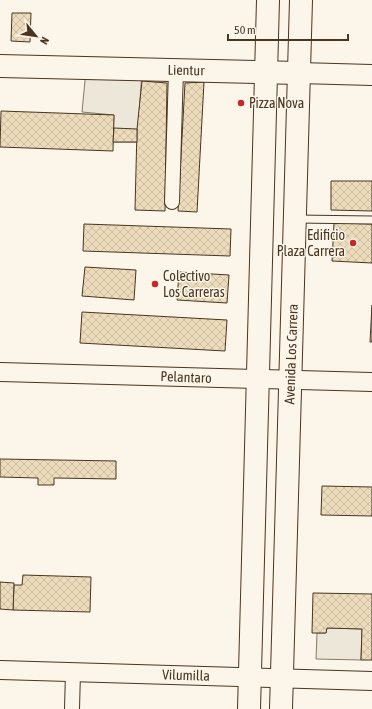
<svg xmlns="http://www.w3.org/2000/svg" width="372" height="709" viewBox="0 0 372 709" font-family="'Asap Condensed',sans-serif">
<defs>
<pattern id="building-cross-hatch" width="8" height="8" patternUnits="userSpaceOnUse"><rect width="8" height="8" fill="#ecdcbc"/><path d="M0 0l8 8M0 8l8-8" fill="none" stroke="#ccbda1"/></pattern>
</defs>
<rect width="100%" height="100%" fill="#fbf6e9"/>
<g fill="#ede7d9" stroke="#887966">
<path d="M86,70l56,2 -5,70h-24l1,-27 -32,-3z"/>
<path d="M327,628l35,1 -1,31 -45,-1 1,-26h9z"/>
</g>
<g fill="url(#building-cross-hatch)" stroke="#4a3520">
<path d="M12,13h19l-1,29 -19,-1z"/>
<path d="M142,81l25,2 -2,128 -30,-1 2,-81z"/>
<path d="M204,82l-7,130 -19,-1 7,-128z"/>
<path d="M1,111l113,4 -1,36 -113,-4z"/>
<path d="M114,128l23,1v13h-24z"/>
<path d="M331,181h41v30l-41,-1z"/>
<path d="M334,223l38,1v39l-40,-2z"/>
<path d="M84,224l147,5 -1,27 -147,-5z"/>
<path d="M85,267l51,3 -2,30 -52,-4z"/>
<path d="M179,272l50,3 -2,28 -50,-3z"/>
<path d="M372,305v37h-2z"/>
<path d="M82,312l145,8 -2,31 -145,-8z"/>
<path d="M0,459l116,2v18l-62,-1v7h-16v-7l-38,-1z"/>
<path d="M322,486l50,1v29l-51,-1z"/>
<path d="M23,575l68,2 -1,35 -77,-2 1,-25h8z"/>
<path d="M0,582l14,1 -1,27 -13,-1z"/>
<path d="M313,593l59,1v66h-11l1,-31 -35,-1 -1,5h-14z"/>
</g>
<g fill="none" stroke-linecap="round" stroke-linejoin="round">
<defs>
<path id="service" d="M296,219l76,1"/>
<g id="minor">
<path d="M172,202l4,-132"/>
<path d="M72,709l1,-37"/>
</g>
<g id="tertiary">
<path d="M0,372l372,10"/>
<path d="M0,670l372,11"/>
</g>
<path id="secondary" d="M299,73l73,2"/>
<g id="primary">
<path d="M0,66l299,7"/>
<path d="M249,709l19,-709"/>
<path d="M281,709l20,-709"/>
</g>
</defs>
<use href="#service" stroke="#4a3520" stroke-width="9"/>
<use href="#minor" stroke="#4a3520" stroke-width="16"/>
<use href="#tertiary" stroke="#4a3520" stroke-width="20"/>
<use href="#secondary" stroke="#4a3520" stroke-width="22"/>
<use href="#primary" stroke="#4a3520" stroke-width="24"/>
<use href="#service" stroke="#fbf6e9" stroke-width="7"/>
<use href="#minor" stroke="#fbf6e9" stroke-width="14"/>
<use href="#tertiary" stroke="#fbf6e9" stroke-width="18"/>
<use href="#secondary" stroke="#fbf6e9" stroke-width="20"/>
<use href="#primary" stroke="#fbf6e9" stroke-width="22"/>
</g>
<g fill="#c62828" stroke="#fbf6e9" stroke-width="1.5">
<circle cx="241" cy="103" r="4"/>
<circle cx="353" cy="243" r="4"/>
<circle cx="155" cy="284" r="4"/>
</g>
<g text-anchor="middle" stroke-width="3" stroke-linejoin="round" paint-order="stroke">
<g font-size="14" fill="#4a3520" stroke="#fbf6e9">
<text transform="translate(186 70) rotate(1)" y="5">Lientur</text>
<text transform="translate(291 354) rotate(-88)" y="5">Avenida Los Carrera</text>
<text transform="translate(186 377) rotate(2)" y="5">Pelantaro</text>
<text transform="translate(186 675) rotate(2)" y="5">Vilumilla</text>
</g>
<g font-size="14" fill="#4a3520" stroke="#fbf6e9" text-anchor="start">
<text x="249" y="108">Pizza Nova</text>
<text x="345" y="240" text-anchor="end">Edificio<tspan x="345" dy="16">Plaza Carrera</tspan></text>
<text x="163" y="281">Colectivo<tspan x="163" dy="16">Los Carreras</tspan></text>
</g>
</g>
<g transform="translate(36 36) rotate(119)" stroke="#fbf6e9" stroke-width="3" paint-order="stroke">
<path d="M0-3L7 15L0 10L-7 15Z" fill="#4a3520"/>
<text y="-6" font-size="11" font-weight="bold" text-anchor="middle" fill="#4a3520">N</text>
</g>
<path d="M228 34v6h120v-6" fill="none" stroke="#4a3520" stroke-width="2"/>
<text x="234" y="34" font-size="12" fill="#4a3520" stroke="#fbf6e9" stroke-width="3" paint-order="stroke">50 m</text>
</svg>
